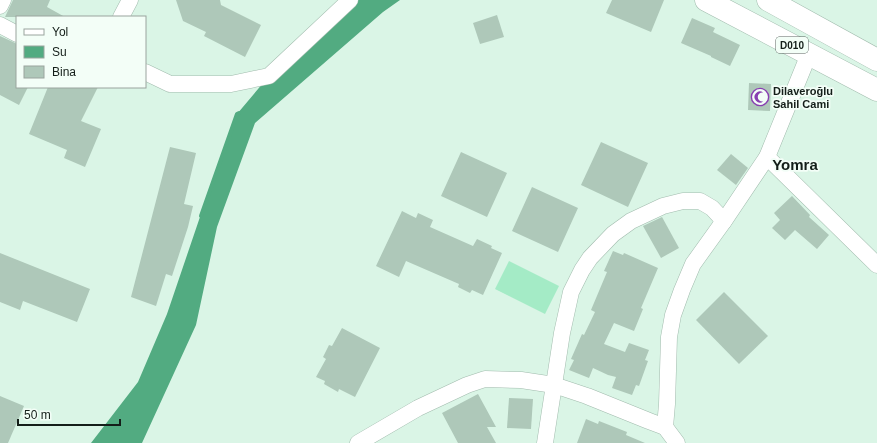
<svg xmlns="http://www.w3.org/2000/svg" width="877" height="443" viewBox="0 0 877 443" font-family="Arial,sans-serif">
<rect width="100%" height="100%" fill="#daf5e6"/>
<path fill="#a4ebc6" d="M509,261l50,25 -14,28 -50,-25z"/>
<path fill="#52ab81" d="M350,0h50l-17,12 -128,111 -38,104 -21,98 -54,118h-51l47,-61 29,-68 35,-103 35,-97 32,-38z"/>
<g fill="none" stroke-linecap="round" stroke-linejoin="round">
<path stroke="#52ab81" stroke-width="4" d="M201,216l36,-102 2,-1"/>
</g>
<g fill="#aec8b9">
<path d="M13,0h37l-3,7 18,10h-60z"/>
<path d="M176,0h44l1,5 40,20 -16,32 -41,-21 2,-4 -23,-11z"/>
<path d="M612,0h52l-13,32 -45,-19z"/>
<path d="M497,15l7,22 -24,7 -7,-21z"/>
<path d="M692,18l23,10 -2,4 27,13 -10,21 -19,-9v-1l-30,-13z"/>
<path d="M0,36l13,6 4,2v43h11l-9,18 -19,-10z"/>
<path d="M749,83l22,1 -1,27 -22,-1z"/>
<path d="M48,87h50l-17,34 20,8 -16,38 -21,-9 3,-8 -38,-16z"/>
<path d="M601,142l47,21 -20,44 -47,-22z"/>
<path d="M170,147l26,6 -12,51 9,2 -5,21 -16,49 -6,-2 -10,32 -25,-9z"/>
<path d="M461,152l46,21 -20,44 -46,-21z"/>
<path d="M731,154l17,14 -12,17 -19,-15z"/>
<path d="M532,187l46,21 -20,44 -46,-21z"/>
<path d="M792,196l18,19 -1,2 20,18 -12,14 -22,-19 -10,10 -13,-12 8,-8 -6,-7z"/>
<path d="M402,211l14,7 2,-5 15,7 -3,7 43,19 4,-7 15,7 -1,2 11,5 -19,42 -11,-5 -2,3 -12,-6 1,-3 -53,-23 -7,16 -23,-11z"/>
<path d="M662,217l17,31 -18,10 -18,-32z"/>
<path d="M613,251l10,4 1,-2 34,15 -17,40 2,1 -9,22 -20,-8 -10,21 21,8 4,-9 20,7 -4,10 3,1 -9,25 -3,-1 -4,10 -20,-7 4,-11 -8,-2 -15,-7 -4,10 -20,-8 5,-10 -3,-1 11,-25 2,1 11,-23 -4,-2 16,-38 -3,-1z"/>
<path d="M0,253l90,36 -13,33 -54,-21 -3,9 -20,-8z"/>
<path d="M724,292l44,44 -29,28 -43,-44z"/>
<path d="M342,328l38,20 -25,49 -16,-8 -1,3 -14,-8 1,-3 -9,-4 10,-18 -3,-2 6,-12 3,1z"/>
<path d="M478,394l18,33h-9l9,16h-38l-16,-30z"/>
<path d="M0,396l24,10 -16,37h-8z"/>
<path d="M509,398l24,1 -2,30 -24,-1z"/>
<path d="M586,419l12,5 1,-3 28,11 -1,3 19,8h-68z"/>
</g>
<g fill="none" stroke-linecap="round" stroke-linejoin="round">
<defs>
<g id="minor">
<path d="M0,6l3,-6"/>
<path d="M121,17l9,-17"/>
<path d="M0,25l17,9"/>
<path d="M145,72l25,12h61l38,-8 81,-76"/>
<path d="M767,157l110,108"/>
<path d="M665,427l12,16"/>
<path d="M358,443l60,-35 49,-23 18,-6 36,1 33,5 33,11 62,25 16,6 2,-23 2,-67 4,-22 9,-25 11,-26 33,-46 41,-61 42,-103"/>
<path d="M545,443l17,-110 9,-41 11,-22 8,-12 23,-24 18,-13 32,-15 20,-5h17l12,7 12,13"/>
</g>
<g id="highway">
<path d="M706,0l171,90"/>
<path d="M768,0l109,60"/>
</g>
</defs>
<use href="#minor" stroke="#a1bbad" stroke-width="17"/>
<use href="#highway" stroke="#a1bbad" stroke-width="23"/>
<use href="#minor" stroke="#fff" stroke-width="16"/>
<use href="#highway" stroke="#fff" stroke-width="22"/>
</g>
<defs>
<symbol id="mosque-ring" viewBox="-11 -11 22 22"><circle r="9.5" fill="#f3fef7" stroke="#883fb1" stroke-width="1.5"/><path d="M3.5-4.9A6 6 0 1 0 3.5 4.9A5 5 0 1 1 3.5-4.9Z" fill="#883fb1"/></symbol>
</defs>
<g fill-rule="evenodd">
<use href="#mosque-ring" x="750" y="87" width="20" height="20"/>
</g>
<g text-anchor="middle" stroke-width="3.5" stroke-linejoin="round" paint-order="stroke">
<rect fill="#f3fef7" stroke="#57615c" stroke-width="1" x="776" y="37" width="32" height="16" rx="3"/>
<g font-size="10" font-weight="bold" fill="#141e19">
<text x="792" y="49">D010</text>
</g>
<g font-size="11" font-weight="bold" fill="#141e19" stroke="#f3fef7" text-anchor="start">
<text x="773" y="95">Dilaveroğlu<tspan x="773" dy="13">Sahil Cami</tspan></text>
</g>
<g font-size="15" font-weight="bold" fill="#141e19" stroke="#f3fef7">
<text x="795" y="170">Yomra</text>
</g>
</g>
<rect x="16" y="16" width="130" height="72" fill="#f3fef7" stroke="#9aa49e"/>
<rect x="24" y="29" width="20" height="6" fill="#ffffff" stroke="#9aa49e"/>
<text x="52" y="36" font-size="12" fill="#141e19">Yol</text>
<rect x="24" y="46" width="20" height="12" fill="#52ab81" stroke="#9aa49e"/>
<text x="52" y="56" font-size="12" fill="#141e19">Su</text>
<rect x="24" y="66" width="20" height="12" fill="#aec8b9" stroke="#9aa49e"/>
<text x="52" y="76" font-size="12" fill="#141e19">Bina</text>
<path d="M18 419v6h102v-6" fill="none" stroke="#141e19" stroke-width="2"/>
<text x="24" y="419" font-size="12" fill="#141e19" stroke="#f3fef7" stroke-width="3" paint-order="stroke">50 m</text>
</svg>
